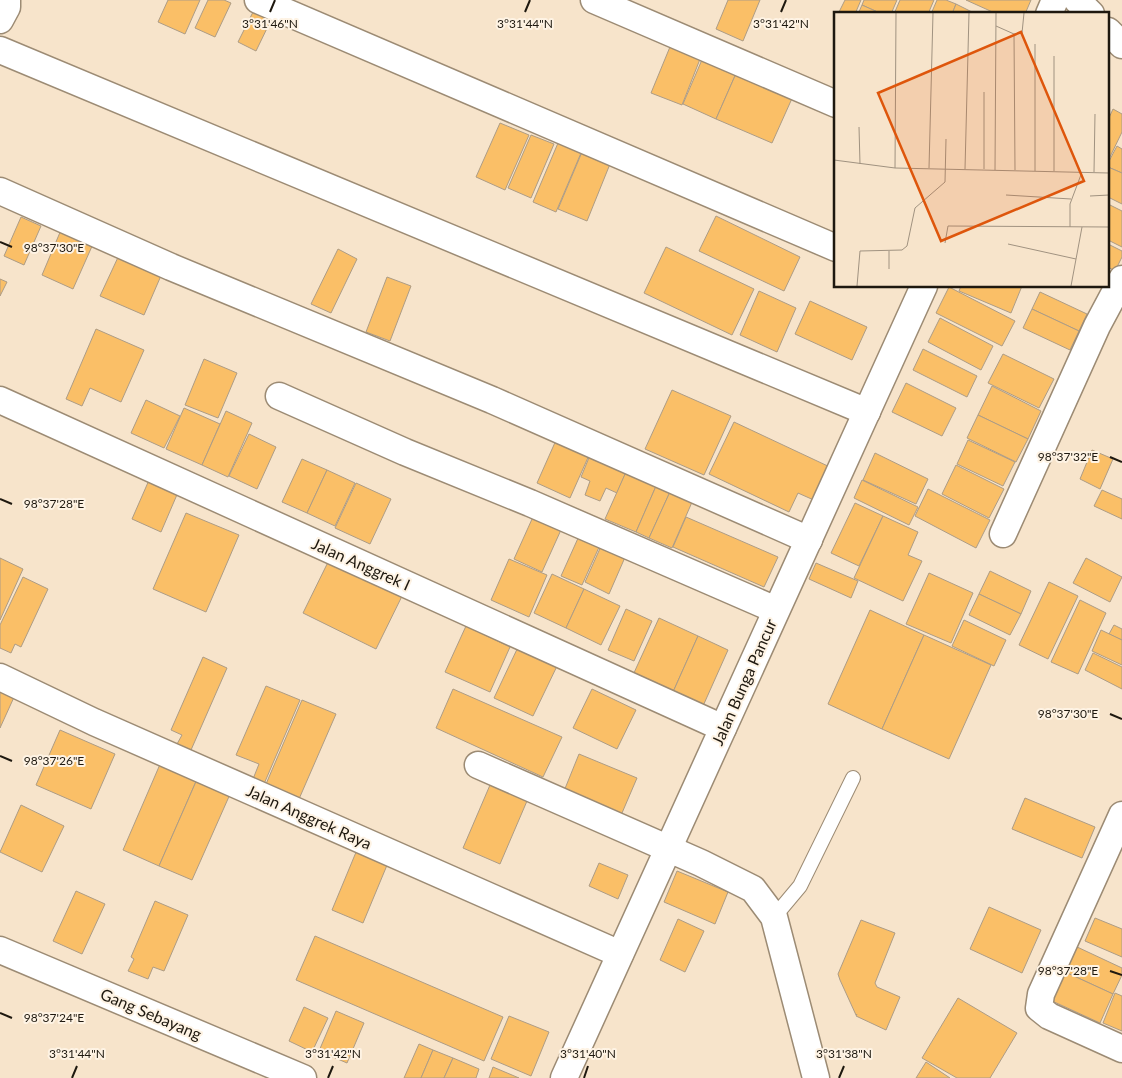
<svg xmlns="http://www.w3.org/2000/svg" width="1122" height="1078" viewBox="0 0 1122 1078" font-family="Lato,sans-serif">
<rect width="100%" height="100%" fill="#f7e4cb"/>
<g fill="#fabf67" stroke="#ad9c85">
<path d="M168,0h32l-15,34 -27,-12z"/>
<path d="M208,0h16l7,3 -16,34 -20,-9z"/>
<path d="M728,0h32l-17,41 -27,-12z"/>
<path d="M845,0h16l-6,14h-17z"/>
<path d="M864,0h33l-6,14h-9l-20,-9z"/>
<path d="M900,0h34l-6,14h-34z"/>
<path d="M937,0h9l10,4 -4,10h-21z"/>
<path d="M966,0h65l-6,14h-28z"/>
<path d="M956,4l20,10h-24z"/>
<path d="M862,5l20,9h-24z"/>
<path d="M254,10l18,8 -16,33 -18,-9z"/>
<path d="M672,42l30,12 -20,51 -31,-12z"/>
<path d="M704,55l34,14 -22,50 -33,-15z"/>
<path d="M738,69l56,25 -22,49 -56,-24z"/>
<path d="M1113,109l9,5v18l-14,29v-41z"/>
<path d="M500,123l29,12 -24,55 -29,-13z"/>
<path d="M531,135l23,9 -23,54 -23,-10z"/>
<path d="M558,143l23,10 -25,59 -23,-10z"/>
<path d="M1117,146l5,3v24l-14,-6v-4z"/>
<path d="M582,152l28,12 -23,57 -29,-12z"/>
<path d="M1108,167l14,6v31l-14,-7z"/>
<path d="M1108,204l14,7v36l-14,-7z"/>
<path d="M716,216l84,41 -16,34 -85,-40z"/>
<path d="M21,217l20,9 -17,39 -20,-9z"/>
<path d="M61,230l32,14 -20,45 -31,-14z"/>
<path d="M1108,244l14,7v6l-7,14 -7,-4z"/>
<path d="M666,247l88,42 -22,46 -88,-42z"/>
<path d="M338,249l19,10 -26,54 -20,-9z"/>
<path d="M120,253l43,18 -19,44 -44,-19z"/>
<path d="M387,277l24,9 -21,55 -24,-9z"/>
<path d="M0,279l7,3 -7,14z"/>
<path d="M961,286h61l-11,27 -52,-22z"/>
<path d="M949,287l66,34 -13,25 -66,-33z"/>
<path d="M759,291l37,17 -19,44 -37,-17z"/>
<path d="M1040,292l47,22 -8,17 -47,-22z"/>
<path d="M810,301l57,26 -15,33 -57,-26z"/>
<path d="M1032,309l47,22 -9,19 -47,-22z"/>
<path d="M940,318l53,28 -12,24 -53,-28z"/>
<path d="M96,329l48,21 -23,52 -31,-14 -8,18 -16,-7z"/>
<path d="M923,349l54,27 -10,21 -54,-27z"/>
<path d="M1003,354l51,25 -15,29 -51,-25z"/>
<path d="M204,359l33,14 -19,45 -33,-13z"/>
<path d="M906,383l50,25 -14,28 -50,-24z"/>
<path d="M992,386l49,25 -13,28 -50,-24z"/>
<path d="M672,390l59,26 -27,59 -59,-26z"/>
<path d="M146,400l34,16 -16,32 -33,-15z"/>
<path d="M184,408l36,16 -18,41 -36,-16z"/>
<path d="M226,411l26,12 -24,54 -26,-12z"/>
<path d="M978,415l50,24 -12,23 -49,-24z"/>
<path d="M734,422l98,46 -16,33 -18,-8 -9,19 -80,-38z"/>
<path d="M249,434l27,13 -19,42 -28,-13z"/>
<path d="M557,438l33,15 -20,45 -33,-15z"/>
<path d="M968,440l47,22 -12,24 -46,-22z"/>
<path d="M593,448l37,15 -13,30 -11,-5 -6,13 -15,-6 5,-14 -9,-4z"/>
<path d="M1092,450l21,9 -13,30 -20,-10z"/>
<path d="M875,453l53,26 -12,25 -53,-24z"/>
<path d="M302,459l25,11 -20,43 -25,-11z"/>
<path d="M630,463l30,14 -24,55 -31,-13z"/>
<path d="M956,465l48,24 -15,29 -47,-24z"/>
<path d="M327,470l28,13 -20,43 -28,-13z"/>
<path d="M153,471l29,12 -21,49 -29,-13z"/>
<path d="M660,477l14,6 -25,55 -13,-6z"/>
<path d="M862,480l56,27 -9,18 -55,-27z"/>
<path d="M356,483l35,16 -21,45 -35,-16z"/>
<path d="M674,483l22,10 -24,55 -23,-10z"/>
<path d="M928,489l62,31 -14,28 -61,-32z"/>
<path d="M1102,490l20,9v20l-28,-13z"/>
<path d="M855,503l28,13 -24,50 -28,-13z"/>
<path d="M537,508l28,13 -23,51 -28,-13z"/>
<path d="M186,513l53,22 -33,77 -53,-23z"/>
<path d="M883,516l35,16 -10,23 14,6 -19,40 -49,-23z"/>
<path d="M686,517l92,40 -14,30 -91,-40z"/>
<path d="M579,536l21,9 -18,40 -21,-9z"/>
<path d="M602,544l24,11 -17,39 -24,-12z"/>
<path d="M332,554l73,36 -29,59 -73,-36z"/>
<path d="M0,558l23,11 -23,51z"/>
<path d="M1086,558l36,19 -12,25 -37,-19z"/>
<path d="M509,559l38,16 -18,42 -38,-17z"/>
<path d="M816,563l42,18 -7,17 -42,-19z"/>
<path d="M990,571l41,20 -10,23 -42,-20z"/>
<path d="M929,573l44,20 -22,50 -45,-19z"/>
<path d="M552,574l32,15 -18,39 -32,-15z"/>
<path d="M23,577l25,12 -27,58 -6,-3 -4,9 -11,-5v-23z"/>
<path d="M1049,582l29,14 -30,63 -29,-14z"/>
<path d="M584,589l36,17 -19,39 -35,-17z"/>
<path d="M979,594l42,20 -11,21 -41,-20z"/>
<path d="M1080,600l26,13 -28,61 -27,-12z"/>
<path d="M626,609l26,12 -18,40 -26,-11z"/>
<path d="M870,610l54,25 -42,94 -54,-25z"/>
<path d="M659,618l39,18 -25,56 -40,-17z"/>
<path d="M964,620l42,20 -12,26 -42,-20z"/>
<path d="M1114,625l8,4v11l-13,-6z"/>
<path d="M466,626l44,21 -20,45 -45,-20z"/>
<path d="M1101,630l21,10v25l-30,-14z"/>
<path d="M924,635l67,30 -42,94 -67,-30z"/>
<path d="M698,636l30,14 -25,56 -30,-14z"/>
<path d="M519,645l39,19 -25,52 -39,-18z"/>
<path d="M1093,653l29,14v22l-37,-19z"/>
<path d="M203,657l24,11 -36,82 -14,-6 5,-9 -11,-5z"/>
<path d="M266,686l34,14 -36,84 -11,-5 6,-15 -23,-9z"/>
<path d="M0,688l15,7 -15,33z"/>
<path d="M453,689l109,48 -19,40 -107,-49z"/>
<path d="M592,689l44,21 -19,39 -44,-21z"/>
<path d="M302,700l34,14 -37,85 -33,-15z"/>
<path d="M60,730l55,24 -24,55 -55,-24z"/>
<path d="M579,754l58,24 -18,42 -57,-24z"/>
<path d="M161,762l37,15 -39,89 -36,-16z"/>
<path d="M198,777l33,15 -39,88 -33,-14z"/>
<path d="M493,778l37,16 -30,70 -37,-16z"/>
<path d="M1025,798l70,29 -13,31 -70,-29z"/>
<path d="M21,805l43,21 -22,46 -42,-20z"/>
<path d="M359,845l31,13 -27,65 -31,-13z"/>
<path d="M599,863l29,12 -10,24 -29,-13z"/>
<path d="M677,871l51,21 -13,32 -51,-22z"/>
<path d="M76,891l29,13 -23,50 -29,-13z"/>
<path d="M155,901l33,14 -24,56 -11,-4 -5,12 -20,-8 6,-12 -3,-2z"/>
<path d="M989,907l52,23 -19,43 -52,-24z"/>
<path d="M1095,918l27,11v28l-37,-16z"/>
<path d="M678,919l26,12 -19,41 -25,-12z"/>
<path d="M861,920l34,13 -20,50 2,4 23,10 -14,33 -30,-14 1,-2 -1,1 -16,-35 -2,-6z"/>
<path d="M315,936l188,81 -19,44 -188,-81z"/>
<path d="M1075,946l47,22v7l-9,19 -50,-23z"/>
<path d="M1063,971l50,23 -13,29 -50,-23z"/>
<path d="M1115,993l7,3v35l-19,-8z"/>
<path d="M958,998l59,35 -27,45h-33l-35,-20z"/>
<path d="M304,1007l24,11 -16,34 -23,-11z"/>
<path d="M336,1011l28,12 -17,40 -28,-12z"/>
<path d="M509,1016l40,16 -18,44 -40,-17z"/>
<path d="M419,1044l14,6 -12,28h-17z"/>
<path d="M433,1050l20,8 -9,20h-23z"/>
<path d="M453,1058l26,11 -3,9h-32z"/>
<path d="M926,1062l24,16h-34z"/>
<path d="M493,1067l26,11h-30z"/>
</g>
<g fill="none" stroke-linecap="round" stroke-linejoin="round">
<defs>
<path id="lane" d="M774,917l26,-31 53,-108"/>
<g id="street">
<path d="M258,0l578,248"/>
<path d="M594,0l242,104"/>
<path d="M1077,0l14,14"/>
<path d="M1049,14l6,-14"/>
<path d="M0,20l7,-13v-7"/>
<path d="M1108,31l14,14"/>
<path d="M0,50l867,362"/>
<path d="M0,191l171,76 321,133 317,140"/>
<path d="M279,396l126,56 125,51 246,107"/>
<path d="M0,400l723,328"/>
<path d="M1003,534l94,-208 25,-47"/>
<path d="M0,677l94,45 526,232"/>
<path d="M478,765l223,98 52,26 21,28 42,161"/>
<path d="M1122,815l-81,179 -2,14 10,8 73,33"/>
<path d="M0,950l303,128"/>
<path d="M564,1078l360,-792"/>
</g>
</defs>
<use href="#lane" stroke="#9c8b74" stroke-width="16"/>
<use href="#street" stroke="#9c8b74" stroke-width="29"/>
<use href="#lane" stroke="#fff" stroke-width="14"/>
<use href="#street" stroke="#fff" stroke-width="26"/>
</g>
<path fill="none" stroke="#1e180f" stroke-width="2" d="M270,12l5,-12M525,12l5,-12M781,12l5,-12M0,242l12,5M1110,457l12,5M0,499l12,5M1110,714l12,5M0,756l12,5M1110,971l12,4M0,1013l12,5M72,1078l5,-12M328,1078l5,-12M584,1078l4,-12M839,1078l5,-12"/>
<g text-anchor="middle" stroke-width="4" stroke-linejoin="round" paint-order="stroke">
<g font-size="16" fill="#1e180f" stroke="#fef3e4">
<text transform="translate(361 564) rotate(24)" y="6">Jalan Anggrek I</text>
<text transform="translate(744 682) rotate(-66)" y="6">Jalan Bunga Pancur</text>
<text transform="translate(309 817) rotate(24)" y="6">Jalan Anggrek Raya</text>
<text transform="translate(151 1014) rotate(23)" y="6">Gang Sebayang</text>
</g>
</g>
<g transform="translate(834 12)">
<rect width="275" height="275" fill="#f7e4cb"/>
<path fill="none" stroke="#a09280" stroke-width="1" d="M162,14l18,8 8,-1 2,-20M180,22l1,136M25,115l1,37M0,148l61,8 214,5M61,156l1,-155M95,156l4,-155M131,157l4,-156M150,157v-77M161,158l1,-157M201,159v-127M220,159v-115M260,160l1,-58M172,183l65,4M256,184l19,-1M236,215v-23l12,-32M111,231l3,-17 161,1M174,232l68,15M55,239v18M23,274l3,-35 42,-1 5,-4 8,-38 30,-26 1,-43M237,274l11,-59"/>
<path fill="#de560c" fill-opacity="0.15" stroke="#de560c" stroke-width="2.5" d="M187,20l63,149 -143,60 -63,-148z"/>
<rect width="275" height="275" fill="none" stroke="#1e180f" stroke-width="2.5"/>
</g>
<g font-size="12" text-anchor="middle" fill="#1e180f" stroke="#fef3e4" stroke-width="4" stroke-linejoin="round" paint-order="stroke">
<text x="525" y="28">3°31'44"N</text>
<text x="781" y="28">3°31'42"N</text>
<text x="270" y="28">3°31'46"N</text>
<text x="54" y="252">98°37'30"E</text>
<text x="1068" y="461">98°37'32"E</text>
<text x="54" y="508">98°37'28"E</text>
<text x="1068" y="718">98°37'30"E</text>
<text x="54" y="765">98°37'26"E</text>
<text x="1068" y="975">98°37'28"E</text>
<text x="54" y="1022">98°37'24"E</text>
<text x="77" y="1058">3°31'44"N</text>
<text x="333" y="1058">3°31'42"N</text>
<text x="588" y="1058">3°31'40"N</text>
<text x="844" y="1058">3°31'38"N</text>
</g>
</svg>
